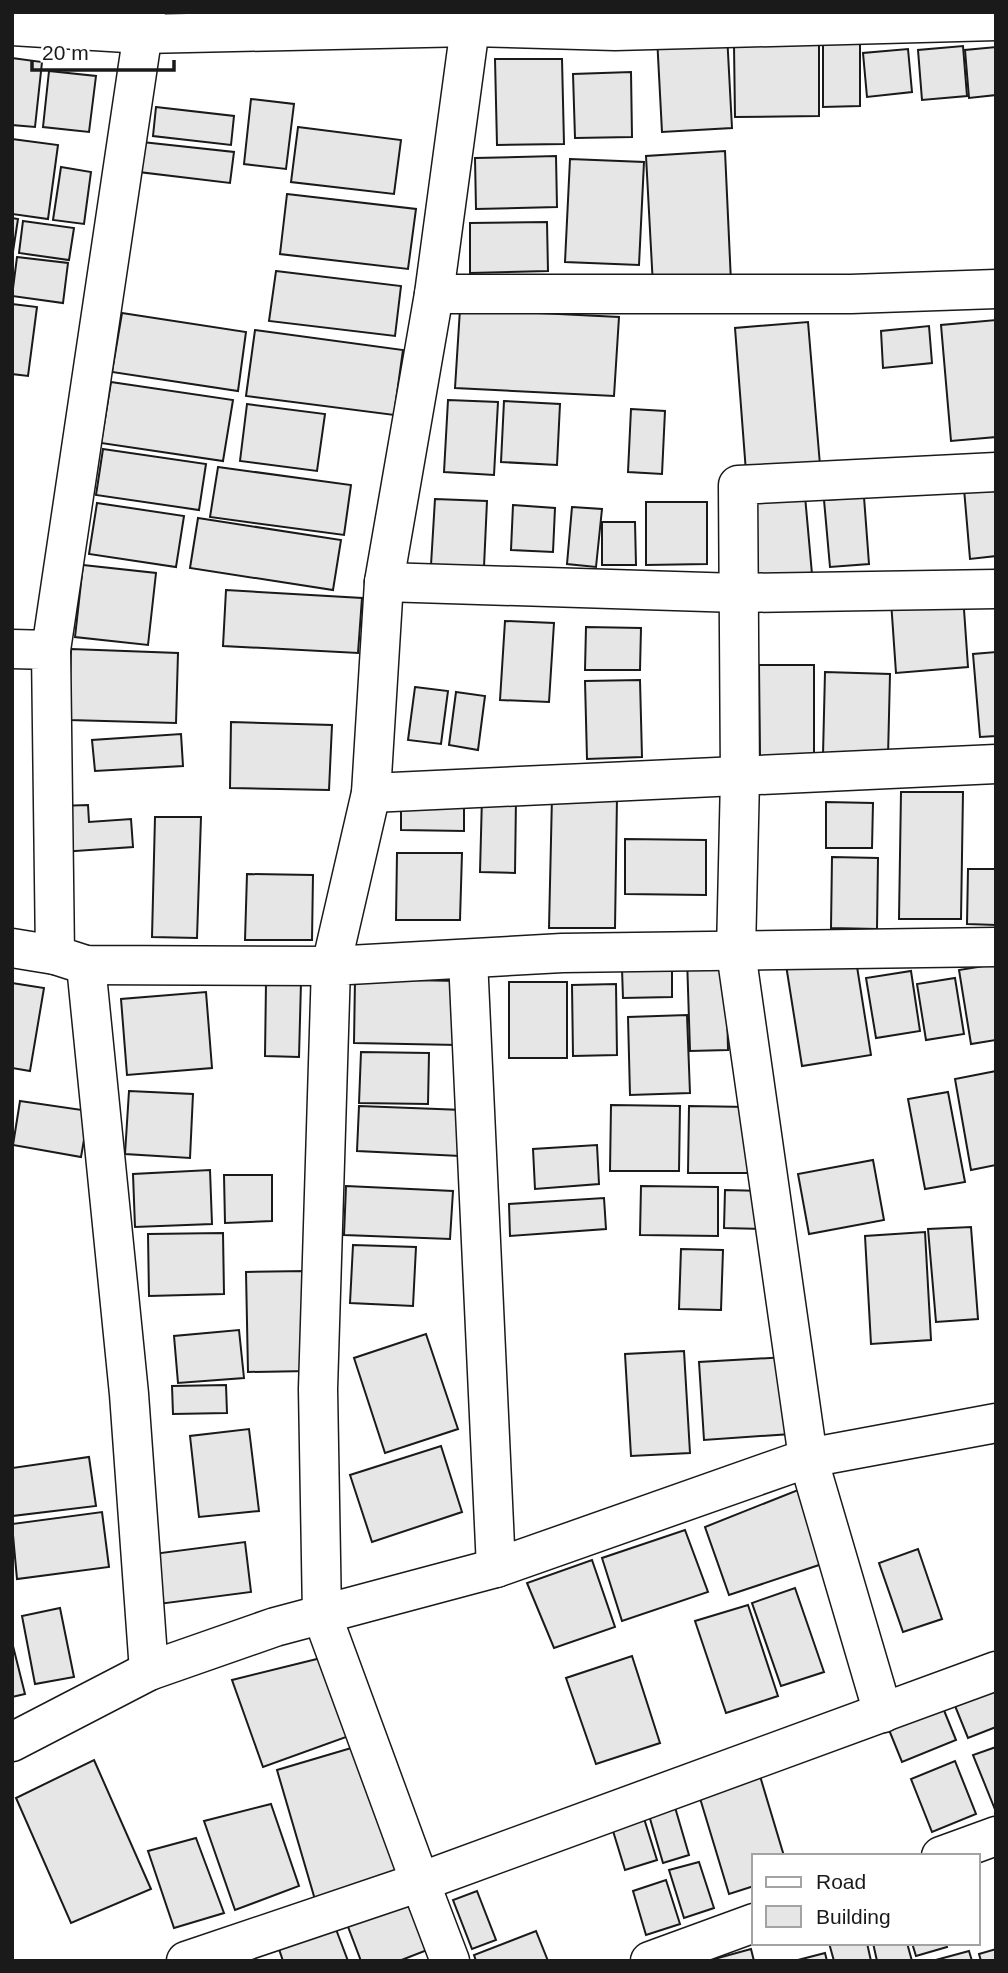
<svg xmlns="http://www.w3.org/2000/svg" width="1008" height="1973" viewBox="0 0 1008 1973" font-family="Arial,sans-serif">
<rect width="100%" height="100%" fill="#fff"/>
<g fill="#e6e6e6" stroke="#1a1a1a" stroke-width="2">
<path d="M727,34l5,94 -70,4 -5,-95z"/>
<path d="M823,37h37v69l-37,1z"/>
<path d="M819,44v72l-84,1 -1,-72z"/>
<path d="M963,46l4,50 -45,4 -4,-50z"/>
<path d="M996,47v48l-27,3 -4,-48z"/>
<path d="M908,49l4,43 -45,5 -4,-44z"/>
<path d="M12,58l30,4 -7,65 -23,-2z"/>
<path d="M495,59h67l2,85 -67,1z"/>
<path d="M49,71l47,5 -7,56 -46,-5z"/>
<path d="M631,72l1,65 -57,1 -2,-64z"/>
<path d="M251,99l43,5 -8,65 -42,-5z"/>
<path d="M156,107l78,9 -3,29 -78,-9z"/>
<path d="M298,127l103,13 -7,54 -103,-12z"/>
<path d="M12,139l46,6 -10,74 -36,-5z"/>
<path d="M142,142l92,10 -4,31 -91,-11z"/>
<path d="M725,151l6,131 -78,4 -7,-130z"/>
<path d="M556,156l1,51 -81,2 -1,-51z"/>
<path d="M570,159l74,3 -5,103 -74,-3z"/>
<path d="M61,167l30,5 -7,52 -31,-4z"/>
<path d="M287,194l129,15 -8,60 -128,-15z"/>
<path d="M12,218l6,1 -6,39z"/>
<path d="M23,221l51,7 -5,32 -50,-7z"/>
<path d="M547,222l1,49 -78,2v-50z"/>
<path d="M17,257l51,6 -5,40 -51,-7z"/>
<path d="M276,271l125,15 -6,50 -126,-15z"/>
<path d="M12,304l25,3 -9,69 -16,-2z"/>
<path d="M460,309l159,8 -5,79 -159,-8z"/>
<path d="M122,313l124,19 -8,59 -126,-19z"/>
<path d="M996,320v117l-45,4 -10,-116z"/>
<path d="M808,322l12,143 -74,7 -11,-144z"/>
<path d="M929,326l3,37 -49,5 -2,-37z"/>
<path d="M255,330l148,20 -9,65 -148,-19z"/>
<path d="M111,382l122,18 -10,61 -122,-18z"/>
<path d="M448,400l50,2 -4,73 -50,-3z"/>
<path d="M504,401l56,3 -3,61 -56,-3z"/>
<path d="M247,404l78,10 -8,57 -77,-10z"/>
<path d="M631,409l34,2 -3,63 -34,-2z"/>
<path d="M103,449l103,15 -7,46 -103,-15z"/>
<path d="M218,467l133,18 -7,50 -134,-18z"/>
<path d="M996,474v82l-26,3 -7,-82z"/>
<path d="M805,496l7,78 -54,5 -6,-79z"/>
<path d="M864,497l5,67 -39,3 -6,-67z"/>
<path d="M435,499l52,2 -3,66 -53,-2z"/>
<path d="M646,502h61v62l-61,1z"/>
<path d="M97,503l87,13 -8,51 -87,-13z"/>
<path d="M513,505l42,3 -2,44 -42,-2z"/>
<path d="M572,507l30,2 -6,58 -29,-3z"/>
<path d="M198,518l143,22 -8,50 -143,-22z"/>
<path d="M602,522h33l1,43h-34z"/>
<path d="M83,565l73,8 -8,72 -73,-8z"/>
<path d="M226,590l136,8 -4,55 -135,-7z"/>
<path d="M963,595l5,72 -72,6 -5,-72z"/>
<path d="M505,621l49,2 -5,79 -49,-2z"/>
<path d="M586,627l55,1 -1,42h-55z"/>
<path d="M71,649l107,4 -2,70 -107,-3z"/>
<path d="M996,652v84l-16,1 -7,-83z"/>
<path d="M759,665h55v92h-54z"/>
<path d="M825,672l65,2 -2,83 -65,-2z"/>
<path d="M640,680l2,77 -55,2 -2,-78z"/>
<path d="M415,687l33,4 -7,53 -33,-4z"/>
<path d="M456,692l29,4 -7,54 -29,-5z"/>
<path d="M231,722l101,3 -3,65 -99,-2z"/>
<path d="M181,734l2,32 -88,5 -3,-31z"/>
<path d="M901,792h62l-2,127h-62z"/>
<path d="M552,796l65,1 -2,131h-66z"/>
<path d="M401,797h63v34l-63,-1z"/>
<path d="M482,797l34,1 -1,75 -35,-1z"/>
<path d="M826,802l47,1 -1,45h-46z"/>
<path d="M88,805l1,17 42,-3 2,28 -72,5 -3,-46z"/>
<path d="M155,817h46l-4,121 -45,-1z"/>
<path d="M625,839l81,1v55l-81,-1z"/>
<path d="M397,853h65l-2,67h-64z"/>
<path d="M832,857l46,1 -1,71 -46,-1z"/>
<path d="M968,869h28v56l-29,-1z"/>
<path d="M247,874l66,1 -1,65h-67z"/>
<path d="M855,954l16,101 -69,11 -16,-101z"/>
<path d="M726,957l2,93 -38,1 -3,-93z"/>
<path d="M996,964v76l-25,4 -12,-74z"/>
<path d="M672,968v29l-49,1 -1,-29z"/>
<path d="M911,971l9,60 -44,7 -10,-60z"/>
<path d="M955,978l9,56 -38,6 -9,-56z"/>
<path d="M355,979l105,2 -2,64 -104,-2z"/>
<path d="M266,982h35l-2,75 -34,-1z"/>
<rect x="509" y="982" width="58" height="76"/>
<path d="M12,983l32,5 -14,83 -18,-3z"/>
<path d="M616,984l1,71 -44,1 -1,-71z"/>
<path d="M206,992l6,76 -85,7 -6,-76z"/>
<path d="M687,1015l3,78 -60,2 -2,-78z"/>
<path d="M361,1052l68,1 -1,51 -69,-1z"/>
<path d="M996,1071v94l-25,5 -16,-91z"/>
<path d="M129,1091l64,3 -3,64 -65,-4z"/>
<path d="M948,1092l17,90 -40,7 -17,-90z"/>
<path d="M20,1101l69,10 -8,46 -68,-12z"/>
<path d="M611,1105l69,1 -1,65h-69z"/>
<path d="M359,1106l104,4 -3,46 -103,-5z"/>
<path d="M689,1106l60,1 -1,66h-60z"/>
<path d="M597,1145l2,39 -64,5 -2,-40z"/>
<path d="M873,1160l11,60 -75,14 -11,-60z"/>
<path d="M210,1170l2,54 -77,3 -2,-53z"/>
<path d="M224,1175h48v46l-47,2z"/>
<path d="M346,1186l107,5 -3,48 -106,-4z"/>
<path d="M641,1186l77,1v49l-78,-1z"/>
<path d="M725,1190l39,1 -1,38 -39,-1z"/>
<path d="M604,1198l2,31 -96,7 -1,-32z"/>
<path d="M971,1227l7,92 -42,3 -8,-93z"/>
<path d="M925,1232l6,108 -60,4 -6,-108z"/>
<path d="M223,1233l1,61 -75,2 -1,-62z"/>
<path d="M353,1245l63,2 -3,59 -63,-3z"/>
<path d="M681,1249l42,1 -2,60 -42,-1z"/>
<path d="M306,1271l2,100 -60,1 -2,-100z"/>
<path d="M239,1330l5,48 -66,5 -4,-47z"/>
<path d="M426,1334l32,95 -73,24 -31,-95z"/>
<path d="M684,1351l6,102 -59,3 -6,-102z"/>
<path d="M786,1357l5,77 -87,6 -5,-78z"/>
<path d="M226,1385l1,28 -54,1 -1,-28z"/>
<path d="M249,1429l10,82 -60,6 -9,-81z"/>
<path d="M441,1446l21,66 -90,30 -22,-67z"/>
<path d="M89,1457l7,49 -84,10v-48z"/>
<path d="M803,1488l22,75 -96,32 -24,-68z"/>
<path d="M102,1512l7,55 -92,12 -5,-55z"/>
<path d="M685,1530l23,62 -86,29 -20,-63z"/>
<path d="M245,1542l6,50 -92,12 -6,-50z"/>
<path d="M918,1549l24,70 -39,13 -24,-69z"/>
<path d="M592,1560l23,67 -61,21 -27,-65z"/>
<path d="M795,1588l29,84 -43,14 -29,-83z"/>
<path d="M748,1605l30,91 -52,17 -31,-92z"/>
<path d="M60,1608l14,69 -39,7 -13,-68z"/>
<path d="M12,1642l13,52 -13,3z"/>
<path d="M632,1656l28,87 -64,21 -30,-86z"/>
<path d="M325,1657l24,79 -86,31 -31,-87z"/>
<path d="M996,1677v50l-28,11 -17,-42z"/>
<path d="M939,1698l17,42 -54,22 -17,-42z"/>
<path d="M358,1746l43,131 -85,26 -39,-133z"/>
<path d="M996,1747v65l-23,-57z"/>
<path d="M94,1760l57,129 -80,34 -55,-125z"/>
<path d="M955,1761l21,53 -44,18 -21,-53z"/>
<path d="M760,1776l24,80h-30v30l-25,8 -30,-99z"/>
<path d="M672,1797l17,58 -26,8 -17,-58z"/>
<path d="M271,1804l28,82 -64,24 -31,-89z"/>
<path d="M641,1809l16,51 -32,10 -16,-52z"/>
<path d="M196,1838l28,75 -50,15 -26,-77z"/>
<path d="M699,1862l15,46 -30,10 -15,-48z"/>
<path d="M666,1880l14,44 -34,11 -13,-44z"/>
<path d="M477,1891l19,49 -24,9 -19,-49z"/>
<path d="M416,1897l19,50 -36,14h-38l-14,-37z"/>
<path d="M334,1924l14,37h-65l-5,-15z"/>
<path d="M536,1931l12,30h-72l-2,-6z"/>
<path d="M829,1943h38l4,18h-37z"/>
<path d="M873,1943h34l5,18h-35z"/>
<path d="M912,1943h34l1,4 -31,9z"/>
<path d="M751,1949l3,12h-47z"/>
<path d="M996,1949v12h-15l-2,-7z"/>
<path d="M969,1951l3,10h-40z"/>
<path d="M825,1953l2,8h-33z"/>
</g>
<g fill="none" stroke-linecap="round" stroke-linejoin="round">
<defs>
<g id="minor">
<path d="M12,26l131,8 327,-7 145,4 381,-10"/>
<path d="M434,294h417l145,-5"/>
<path d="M384,582l354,11 258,-4"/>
<path d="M12,649l39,1 4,305 31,10 245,1 40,-173 13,-211 50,-288 38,-282"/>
<path d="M51,650l95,-638"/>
<path d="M371,793l625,-29"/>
<path d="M996,947l-434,6 -231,13 -13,423 4,226 98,267 576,-211"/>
<path d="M12,948l43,7"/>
<path d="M468,959l28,609"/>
<path d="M86,965l43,429 20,277"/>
<path d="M883,1713l-75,-255 -72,-506 4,-174 -2,-293 258,-13"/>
<path d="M12,1742l137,-71 126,-44 221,-59 312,-110 188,-35"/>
<path d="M941,1856l55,-20"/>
<path d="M186,1961l234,-79 30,79"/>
<path d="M650,1961l104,-38"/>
</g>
</defs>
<use href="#minor" stroke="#1a1a1a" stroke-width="41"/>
<use href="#minor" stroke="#fff" stroke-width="38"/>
</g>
<rect width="1008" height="1973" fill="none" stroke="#1a1a1a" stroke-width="28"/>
<rect x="752" y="1854" width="228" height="91" fill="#ffffff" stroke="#a3a3a3" stroke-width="2"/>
<rect x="766" y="1877" width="35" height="10" fill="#ffffff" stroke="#a3a3a3" stroke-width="2"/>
<text x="816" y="1889" font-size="21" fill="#1a1a1a">Road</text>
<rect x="766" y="1906" width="35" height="21" fill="#e6e6e6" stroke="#a3a3a3" stroke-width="2"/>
<text x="816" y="1924" font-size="21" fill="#1a1a1a">Building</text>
<path d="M32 60v10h142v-10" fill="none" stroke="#1a1a1a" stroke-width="3.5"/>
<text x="42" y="60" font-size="21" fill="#1a1a1a" stroke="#ffffff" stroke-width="5" paint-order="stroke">20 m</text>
</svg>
